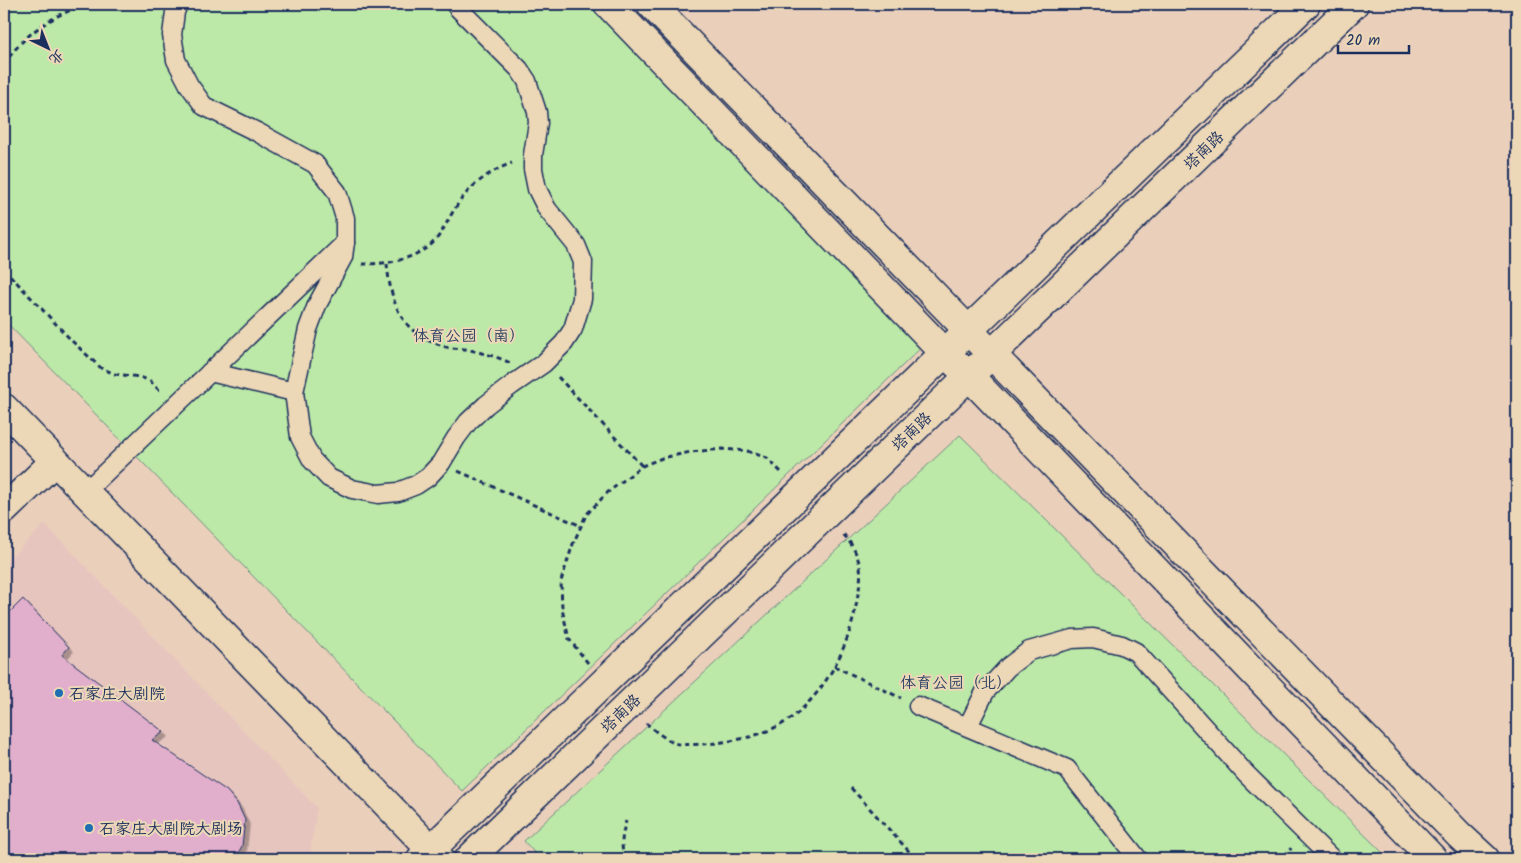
<svg xmlns="http://www.w3.org/2000/svg" width="1521" height="863" viewBox="0 0 1521 863" font-family="Kalam,'LXGW WenKai TC',sans-serif">
<defs>
<filter id="shadow"><feDropShadow dx="4.5" dy="4.5" stdDeviation="0" flood-color="#0004"/></filter>
</defs>
<rect width="100%" height="100%" fill="#eacfba"/>
<filter id="ink" filterUnits="userSpaceOnUse"><feTurbulence type="fractalNoise" baseFrequency=".02" numOctaves="2"/><feDisplacementMap in="SourceGraphic" scale="10" xChannelSelector="R" yChannelSelector="G"/><feConvolveMatrix kernelMatrix="1 2 1 2 8 2 1 2 1" color-interpolation-filters="sRGB"/></filter>
<g filter="url(#ink)">
<path fill="#e7c5bf" d="M45,524l272,284 -8,51h-305v-295z"/>
<g fill="#bce9a7" stroke="#6c8c82">
<path d="M4,4h587l340,334 -469,453 -458,-471z"/>
<path d="M960,435l429,424h-849l-16,-18z"/>
</g>
<path fill="#e1afcc" stroke="#1b2f5e" filter="url(#shadow)" d="M23,599l46,48 -7,8 102,77 -12,8 75,51 10,12 8,17 -3,26 -7,13h-231v-241z"/>
<g fill="none" stroke-linecap="round" stroke-linejoin="round">
<defs>
<g id="pedestrian">
<path d="M178,4l-3,8 -3,23 4,25 13,25 15,21 53,26 58,32 22,28 8,26v24l-2,15 -26,48 -9,24 -14,63 6,45 12,23 17,18 23,11 26,5 20,-2 18,-7 12,-8 13,-14 15,-25 12,-16 18,-17 26,-20 32,-22 20,-20 9,-14 9,-30 1,-37 -7,-17 -29,-36 -10,-20 -4,-20v-14l5,-32 -1,-11 -10,-31 -8,-12 -61,-61 -3,-4"/>
<path d="M210,372l84,20"/>
<path d="M85,492l260,-249"/>
<path d="M918,706l149,63 71,90"/>
<path d="M968,726l17,-34 23,-25 21,-16 43,-12 21,-1 29,7 14,7 110,122 86,85"/>
</g>
<g id="tertiary">
<path d="M4,408l436,451"/>
<path d="M4,510l51,-49"/>
</g>
<g id="secondary">
<path d="M608,4l337,349 24,23 464,483"/>
<path d="M651,4l808,831 26,24"/>
<path d="M421,859l885,-855"/>
<path d="M469,859l885,-855"/>
</g>
</defs>
<use href="#pedestrian" stroke="#1b2f5e" stroke-width="21"/>
<use href="#tertiary" stroke="#1b2f5e" stroke-width="31"/>
<use href="#secondary" stroke="#1b2f5e" stroke-width="31"/>
<g stroke="#1b2f5e" stroke-width="3" stroke-dasharray="5 4" stroke-linecap="butt">
<path d="M4,64c21,-31 48,-49 84,-60"/>
<path d="M362,264c25,0 45,-3 66,-17 14,-10 19,-27 28,-40 13,-21 34,-36 56,-44"/>
<path d="M387,264c4,41 15,72 60,83 7,2 15,1 23,3 13,3 28,7 40,13"/>
<path d="M4,269l69,73 28,26 14,6 25,3 10,4 10,10"/>
<path d="M558,377l84,89"/>
<path d="M458,471l123,55"/>
<path d="M588,663l-19,-24 -7,-30 -1,-28 12,-37 13,-29 21,-22 35,-27 20,-8 29,-6 32,-3 24,2 20,7 16,16"/>
<path d="M834,666l67,32"/>
<path d="M646,723c6,6 21,17 28,20 9,3 32,1 42,0 28,-3 63,-12 84,-32 33,-31 52,-73 58,-117 2,-9 4,-22 1,-31 -2,-10 -9,-22 -16,-29"/>
<path d="M851,788l65,71"/>
<path d="M625,859c-5,-14 -3,-24 1,-38"/>
<path d="M1290,859l-1,-7 2,-4"/>
</g>
<use href="#pedestrian" stroke="#ecd7b6" stroke-width="18"/>
<use href="#tertiary" stroke="#ecd7b6" stroke-width="28"/>
<use href="#secondary" stroke="#ecd7b6" stroke-width="28"/>
</g>
</g>
<g fill="#1f6fb2" stroke="#ecd7b6" stroke-width="2">
<circle cx="59" cy="693" r="5"/>
<circle cx="89" cy="828" r="5"/>
</g>
<g text-anchor="middle" stroke-width="4" stroke-linejoin="round" paint-order="stroke">
<g font-size="16" fill="#1b2f5e" stroke="#ecd7b6">
<text transform="translate(1203 150) rotate(-44)" y="6">塔南路</text>
<text transform="translate(911 431) rotate(-44)" y="6">塔南路</text>
<text transform="translate(620 713) rotate(-44)" y="6">塔南路</text>
</g>
<g font-size="16" fill="#2b4265" stroke="#ecd7b6">
<text x="469" y="341">体育公园（南）</text>
<text x="956" y="688">体育公园（北）</text>
</g>
<g font-size="16" fill="#1b2f5e" stroke="#ecd7b6" text-anchor="start">
<text x="69" y="699">石家庄大剧院</text>
<text x="99" y="834">石家庄大剧院大剧场</text>
</g>
</g>
<rect width="1521" height="863" fill="none" stroke="#ecd7b6" stroke-width="20"/>
<rect x="10" y="10" width="1501" height="843" fill="none" stroke="#1b2f5e" stroke-width="2" filter="url(#ink)"/>
<g transform="translate(48 48) rotate(137)" stroke="#ecd7b6" stroke-width="4" paint-order="stroke">
<path d="M0-4L9 19L0 12L-9 19Z" fill="#1b2f5e"/>
<text y="-8" font-size="14" font-weight="bold" text-anchor="middle" fill="#1b2f5e">北</text>
</g>
<path d="M1338 45v8h71v-8" fill="none" stroke="#1b2f5e" stroke-width="2.5"/>
<text x="1346" y="45" font-size="15" fill="#1b2f5e" stroke="#ecd7b6" stroke-width="4" paint-order="stroke">20 m</text>
</svg>
